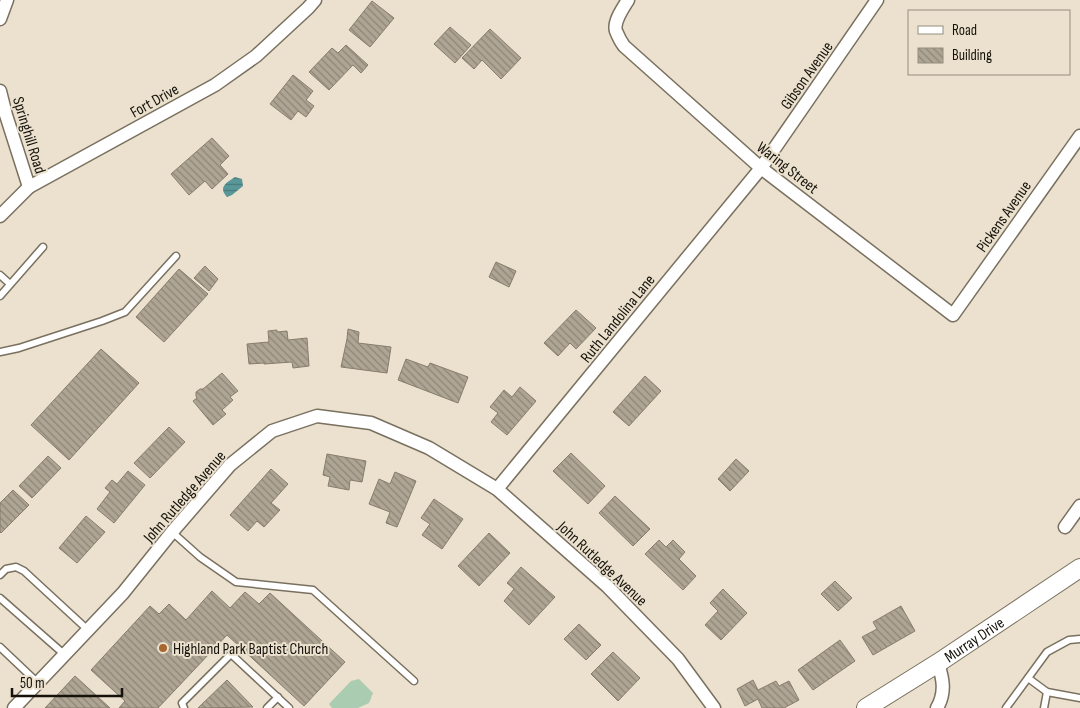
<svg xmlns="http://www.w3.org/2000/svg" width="1080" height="708" viewBox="0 0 1080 708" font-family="'Sofia Sans Condensed',sans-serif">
<defs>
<pattern id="water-rules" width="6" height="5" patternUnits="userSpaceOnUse" patternTransform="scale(1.25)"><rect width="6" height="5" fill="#5a9799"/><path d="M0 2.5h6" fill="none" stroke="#497a7b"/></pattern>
<pattern id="building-back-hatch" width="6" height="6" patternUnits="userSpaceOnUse" patternTransform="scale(1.25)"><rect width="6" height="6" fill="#afa594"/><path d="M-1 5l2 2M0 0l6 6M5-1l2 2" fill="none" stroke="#8d8577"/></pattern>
</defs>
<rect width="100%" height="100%" fill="#ebe1ce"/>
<path fill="#aaccb1" d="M359,679l14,14 -4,10 -11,5h-26l-3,-4 22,-23z"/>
<path fill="url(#water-rules)" d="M235,177l7,2 1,7 -11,9 -5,2c-9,-10 -1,-14 8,-20z"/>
<g fill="url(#building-back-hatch)" stroke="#867d6c">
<path d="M372,1l22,17 -24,29 -21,-17z"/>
<path d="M450,27l21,18 -16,18 -21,-19z"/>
<path d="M490,29l31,29 -20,21 -19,-19 -8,9 -12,-11z"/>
<path d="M346,45l22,20 -7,8 -8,-8 -24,25 -20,-18 23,-24 6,5z"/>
<path d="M293,75l20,16 -7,9 8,6 -8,11 -8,-6 -7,9 -21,-16z"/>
<path d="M212,138l17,18 -9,9 8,9 -16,15 -7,-8 -16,14 -18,-21z"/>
<path d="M496,262l20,9 -7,16 -20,-10z"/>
<path d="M205,266l13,13 -9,12 -15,-13z"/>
<path d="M179,269l29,25 -44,48 -28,-25z"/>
<path d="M576,310l20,18 -20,21 -6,-6 -12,13 -14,-13z"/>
<path d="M348,329l11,3 -1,11 33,4 -4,26 -46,-6 6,-28z"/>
<path d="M277,330v2l10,-1 1,9 19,-2 2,28 -16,2 -1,-6 -28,2v-1l-15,1 -2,-20 22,-2 -1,-11z"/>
<path d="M101,349l38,34 -70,77 -38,-35z"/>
<path d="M406,359l22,8 2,-4 38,14 -10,26 -60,-23z"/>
<path d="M222,373l16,18 -8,6 3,3 -11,10 4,4 -13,11 -20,-24 4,-3 -1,-2v-4l4,-3h3z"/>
<path d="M645,376l16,15 -32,35 -16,-14z"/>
<path d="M520,387l16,14 -29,34 -16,-13 7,-9 -8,-6 14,-17 8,7z"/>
<path d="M169,427l16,15 -35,36 -16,-15z"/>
<path d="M571,453l34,33 -17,18 -35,-33z"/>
<path d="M327,454l39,7 -4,21 -12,-2 -1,10 -21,-4 2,-9 -7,-2z"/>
<path d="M48,456l13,12 -29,30 -13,-12z"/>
<path d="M736,459l13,12 -19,20 -12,-12z"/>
<path d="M271,469l17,15 -17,19 9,7 -16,17 -7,-6 -9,10 -18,-16z"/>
<path d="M128,471l17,14 -31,38 -17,-14 13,-17 -5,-4 7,-8 5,4z"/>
<path d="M395,472l21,9 -19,46 -11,-4 4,-11 -21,-8 10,-25 11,5z"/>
<path d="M13,490l16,15 -28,28 -1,-1v-29z"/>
<path d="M615,496l35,33 -17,17 -34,-33z"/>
<path d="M434,499l29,20 -21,30 -20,-14 8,-11 -9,-6z"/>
<path d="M86,516l19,16 -28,31 -18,-15z"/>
<path d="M489,533l21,20 -31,33 -21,-20z"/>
<path d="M659,540l7,7 7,-7 12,12 -6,7 17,17 -13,14 -38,-36z"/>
<path d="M521,567l34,30 -26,28 -25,-24 10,-12 -7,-6z"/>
<path d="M835,581l17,17 -14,13 -17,-17z"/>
<path d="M723,589l24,24 -26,27 -16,-15 13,-14 -8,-8z"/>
<path d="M212,591l18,17 15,-16 14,12 11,-11 75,69 -41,44 -77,-71 -69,73h-39l6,-7 -34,-31 59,-64 9,8 10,-10 17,16z"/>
<path d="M901,606l14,25 -42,24 -11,-18 15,-8 -4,-7z"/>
<path d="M579,624l22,21 -15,15 -22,-21z"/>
<path d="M840,640l15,21 -42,29 -15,-20z"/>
<path d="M613,652l27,26 -22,23 -27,-27z"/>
<path d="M75,676l35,32h-65z"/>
<path d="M227,680l26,27 -55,1z"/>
<path d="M753,680l5,10 18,-9 3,5 10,-5 10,19 -15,8h-22l-4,-9 -13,7 -8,-17z"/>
</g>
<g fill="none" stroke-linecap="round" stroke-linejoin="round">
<defs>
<g id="lane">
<path d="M0,275l10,9"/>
<path d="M0,296l43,-49"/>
<path d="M0,352l19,-4 83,-27 23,-9 51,-56"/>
<path d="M172,532l28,25 36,25 77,8 101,91"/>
<path d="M0,575l6,-6 10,-2 8,4 64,59"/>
<path d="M0,598l65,57"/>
<path d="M0,647l38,36"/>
<path d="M1028,678l19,14 33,6"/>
<path d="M184,708l-2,-5 49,-49 58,54"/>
<path d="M267,708l11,-11"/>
<path d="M1006,708l41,-56 22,-12 11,-1"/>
<path d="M1044,708l3,-16"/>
</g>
<g id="street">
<path d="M628,0c-5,8 -15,22 -12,31 2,5 5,11 8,15l137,122 192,147 127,-179"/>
<path d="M0,19l7,-19"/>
<path d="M0,91l6,24 23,72"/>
<path d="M0,216l29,-29 186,-102 41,-29 52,-48 7,-8"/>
<path d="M497,489l264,-321 116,-168"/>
<path d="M1065,527l15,-21"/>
<path d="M14,708l109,-115 49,-61 58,-67 42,-34 45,-15 54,7 58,25 68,41 110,97 71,73 36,49"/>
<path d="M937,708c9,-16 6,-29 1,-45"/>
</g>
<g id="secondary">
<path id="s1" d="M866,708l72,-45 142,-95"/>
</g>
</defs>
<use href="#lane" stroke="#79705f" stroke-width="9"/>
<use href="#street" stroke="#79705f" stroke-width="15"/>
<use href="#secondary" stroke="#79705f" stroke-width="20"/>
<use href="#lane" stroke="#fff" stroke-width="6"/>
<use href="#street" stroke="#fff" stroke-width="12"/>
<use href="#secondary" stroke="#fff" stroke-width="18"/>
</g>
<circle fill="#a76730" stroke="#ebe1ce" stroke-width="2" cx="163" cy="648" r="5"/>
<g text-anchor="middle" stroke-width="4" stroke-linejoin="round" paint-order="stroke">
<g font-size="16" fill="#15120b" stroke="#ebe1ce">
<text transform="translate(806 75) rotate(-55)" y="6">Gibson Avenue</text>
<text transform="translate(154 100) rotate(-29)" y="6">Fort Drive</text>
<text transform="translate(30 135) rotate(73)" y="6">Springhill Road</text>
<text transform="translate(788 167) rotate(38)" y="6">Waring Street</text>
<text transform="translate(1003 216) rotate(-55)" y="6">Pickens Avenue</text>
<text transform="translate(617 318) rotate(-51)" y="6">Ruth Landolina Lane</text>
<text transform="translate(184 496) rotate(-49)" y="6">John Rutledge Avenue</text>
<text transform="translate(603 563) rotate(43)" y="6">John Rutledge Avenue</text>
<text dy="6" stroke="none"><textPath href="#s1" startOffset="128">Murray Drive</textPath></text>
</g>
<g font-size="16" fill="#15120b" stroke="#ebe1ce" text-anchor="start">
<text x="173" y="654">Highland Park Baptist Church</text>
</g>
</g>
<rect x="908" y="10" width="162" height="65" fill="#ebe1ce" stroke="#958e80"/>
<rect x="918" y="26" width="25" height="8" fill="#ffffff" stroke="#958e80"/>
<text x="952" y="35" font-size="15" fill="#15120b">Road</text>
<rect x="918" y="48" width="25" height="15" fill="url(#building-back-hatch)" stroke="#958e80"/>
<text x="952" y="60" font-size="15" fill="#15120b">Building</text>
<path d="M12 688v8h110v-8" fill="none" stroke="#15120b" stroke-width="2.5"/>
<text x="20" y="688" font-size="15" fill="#15120b" stroke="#ebe1ce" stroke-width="4" paint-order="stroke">50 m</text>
</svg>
